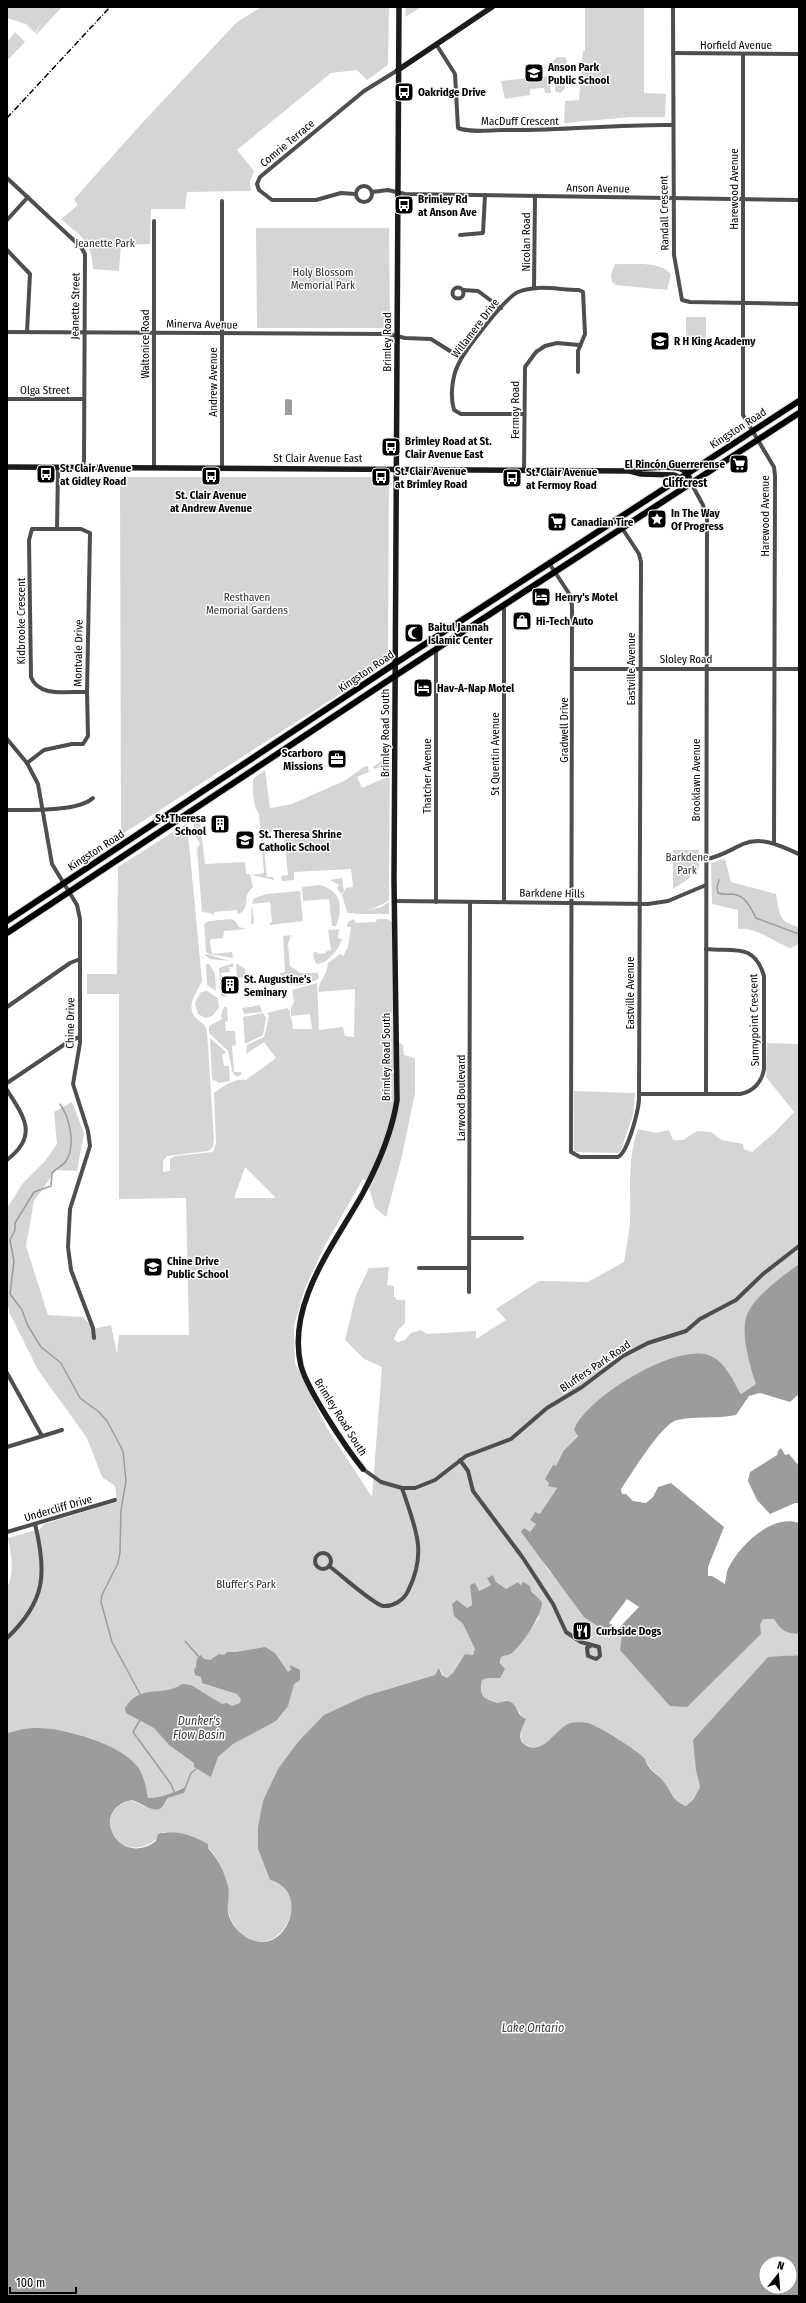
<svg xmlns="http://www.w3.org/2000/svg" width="806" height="2303" viewBox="0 0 806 2303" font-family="'Fira Sans Condensed',sans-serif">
<rect width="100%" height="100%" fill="#fff"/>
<g fill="#d5d5d5" fill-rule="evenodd">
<path d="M7,7h55l-27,29 6,-13 -6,10 -9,-9 -19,-6z"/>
<path d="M261,7h128l-1,58 -21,15 -10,-10 -26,3 -94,77 17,21 -4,11 1,9 -64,1 -2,17h-34l-1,35 -29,1 -2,26 -26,-2c-2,-30 -11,-31 -32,-50l17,-14 -4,-6 69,-77 94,-100z"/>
<path d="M406,7h15l-16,10z"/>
<path d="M585,7h59v86l22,1 -1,23h-33l-68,6 1,-22 14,-1 4,-49h2z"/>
<path d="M15,32l10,10 -18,19v-19z"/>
<path d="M557,57h8l2,3 -2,11 -3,2 -10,-2v-9z"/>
<path d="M549,76l2,17h-6l-1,-5 -14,1v6l-25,4 -4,-18z"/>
<path d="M556,78h6l3,2v9l-5,4 -5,-2z"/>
<path d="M256,228h133l1,100h-133z"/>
<path d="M615,264c18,1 43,-4 56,10l-4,16 -51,-5 -4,-3 -1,-7z"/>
<rect x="686" y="317" width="20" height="23"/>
<path d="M120,477h269l-1,186 -267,172z"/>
<path d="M390,748l-1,152c-7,6 -34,17 -42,12l-5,-17 4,-7 7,-1 -2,-18 -57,3v8l-12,1 -1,-5 7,-1 -5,-45 -21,3 5,44h6l1,3 -22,-5 12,-2 -5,-59c-7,-10 -6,-23 -6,-35l12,-9 5,38 22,-4 54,-24 19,-14h3l1,6 -12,5 5,11 25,-11 -5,-11 -8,3 -1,-2 11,-8z"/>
<path d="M199,814l6,50 40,-2 1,12h4l3,13c-2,2 -5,5 -6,8 -1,6 0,17 -9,19l-1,-4 -23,2 -1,4 -2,-3 -9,-1 -5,-63 3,-6 -4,-5 -3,-20z"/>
<path d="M187,823l15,158c-5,12 -18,26 -5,38 5,4 8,5 10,12l7,109 -1,7 -5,4 -41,5 -4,5v11l7,-1v-12l5,-3 38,-4 3,-9 -2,-50c7,-6 23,-16 32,-13l30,-22 -12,-16 -18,12 1,-9 17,-8 5,-21 -2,-3 20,-5 3,3v7l1,-2 2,13h19l-2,-15 -19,2v-8l3,-7 -2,-11 25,-7 2,47 24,-3 2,9 9,1 1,-48 -37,3c1,-12 9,-16 10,-29l12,-9 3,2 5,-9 3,-20h-4l1,-5 6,-3 2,4 20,-1 1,-3h10l5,3 1,117 10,6 1,10 11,3v35l-13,63 -16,61 -11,-9 -8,-27 -4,-2 -39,68 -19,41 -11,38 1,37 32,65 45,69 10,-130 -18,-8 -19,-19 11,-45 13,-27 20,-1 -2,18 7,1v10l3,4h8v23l-7,7 -4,9 4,3 7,-2 6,-7 10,-3 6,4 49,-3v8l30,-19 -10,-11 43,-28 49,1 36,-20c2,-14 5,-27 6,-40 1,-31 -3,-64 8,-93l18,4 13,-3 4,10h10l14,-9 14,1 11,8 21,4 1,5 8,3 22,-19 20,-21 -28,-35 1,-34 32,1v220l-11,8 -41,80 9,32 -15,10 -8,-13 -155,54 -14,15 -16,35 9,3 -17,27 -5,-3 -5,8 6,4 -6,8h-9l20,25 6,12 55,60 11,1 9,5v5l138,-15 3,-6h11c6,11 13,15 25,15v21h-8l-95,115 4,17 -7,13 -7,6c-13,-4 -14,-13 -21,-23 -7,-9 -16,-14 -21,-25l-74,-35 -27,22 -9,3 -10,-4 -3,-5 1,-21 -2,-5 -14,-13 -8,3 -14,-5 -3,-4 1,-14 6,-2h12l1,-21 11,-4 27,-35 -5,-25 -16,-11 -12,7 -10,-7 -3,-7 -5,3 3,7 -13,6 -8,-6 2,20 -18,11 9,8 12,25v4l-4,3 -5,-2c-7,7 -10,19 -19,24l-5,-4 -2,-6 -5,7 -70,21 -19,10 -88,143 12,31c49,12 5,90 -31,51 -7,-7 -12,-17 -11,-27 -4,-15 -6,-32 -12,-46 -8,-18 -34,-27 -52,-26 -41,45 -78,-21 -33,-32l14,7h18l5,-9 16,-5 -4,-4 -25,10 -7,-1 -5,-21 -30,-29 -20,-9 -23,-7 -35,-4 -28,5v-145c8,-16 4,-33 1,-50l32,-9 4,-5 73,-22 -2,-16 -13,-9 -15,-39 -49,-68 -28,-56 -3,-12v-94l16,-25 22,-22 12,-17 -3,-32 18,-10 12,31 -7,38 -21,-1 -22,31 -8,45 22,69 35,2 11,12 17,-4 6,29 2,-19h70l-3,-137 -67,1v-205h-32v-20h30l1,-107zM245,1167l30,30v1h-41z"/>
<path d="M673,850h26v19l-12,11 -14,9z"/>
<path d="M725,859l6,23 45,12c4,20 2,28 23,33v20l-2,-2 -7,3c-16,-6 -35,-22 -52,-19v-19l-26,-6 -1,-41z"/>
<path d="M342,878l2,13 -3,3 -4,-6 2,-3 -9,-5z"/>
<path d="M320,885c22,6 23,23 16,41h-4l-3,-27 -26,2 -1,-14z"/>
<path d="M300,891l3,30 -33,4v-2l2,-1 -2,-20 -18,2 2,19 -3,2c1,-9 -1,-18 3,-27l13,-4z"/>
<path d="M389,902v12h-36l28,-7z"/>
<path d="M231,919l4,2 4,6 7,2 -22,2 -1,7 -12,1 -1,2 2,13 20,-2 1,6 -24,-4 -3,-2 -2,-28 5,-3z"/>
<path d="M339,929l-1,9 4,1c-3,10 -14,25 -26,25l-3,-9 1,-3h3l1,2 8,-1v-2l5,-1 -3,-20z"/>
<path d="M291,935l-3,9 2,22 10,7h18l1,5c-9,8 -27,10 -37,4l-2,-9 5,-1 -2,-36z"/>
<path d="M204,954h3l23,7 -20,-2z"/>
<path d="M233,963l1,9 -1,-5h-4l1,5 -9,1 5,24 -5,-1 -2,-28z"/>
<path d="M236,963l9,6 1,8 -9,1z"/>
<path d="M206,964h3l6,9 1,18 -9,-6z"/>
<path d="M207,991l11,7 1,10 -7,8 -7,2 -7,-4 -3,-11 6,-11z"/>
<path d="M260,1005l2,7 -18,2 -2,-6z"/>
<path d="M224,1007h3l1,14 -3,1 1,9h9l1,14 -4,1 2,26h7l1,2 -5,3 -4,-3 -5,-23 -19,-18v-7l13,-7 -1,-3z"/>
<path d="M263,1013l3,5 -3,17 -18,9 -2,-27z"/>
<path d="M210,1038l16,14 -4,3 2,11h5l1,15 -11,2 -7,-4z"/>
<path d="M574,1091l61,2 -2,22 -12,35 -3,3 -44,-1z"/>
</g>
<g fill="#9c9c9c" fill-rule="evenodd">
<path d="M287,399l5,1v15h-7v-15z"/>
<path d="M799,1264v130l-9,8 -30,-9 -11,3 -13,19c-20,4 -40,1 -59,5 -16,4 -46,55 -56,69l1,5h4l7,7 13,2 7,-6 5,-10 13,-4 53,44 -16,40v9h4l13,8c1,-5 1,-11 3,-15 10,-22 44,-56 71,-46v111c-12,0 -19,-4 -25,-15h-11l-3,6 1,9 -74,73 -17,-1 -50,-56 2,-15 -9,-5 -11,-1 -18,-12 -63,-85 3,-4 6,4 6,-8 -6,-4 5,-8 5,2 17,-26 -9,-2 1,-3 -4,-4 8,-14 3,1 8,-16 14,-14 -4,-6c12,-33 105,-89 137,-74 15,7 22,25 30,38l15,-10c-6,-17 -16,-52 -9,-69 7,-19 36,-39 52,-51z"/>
<path d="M781,1448l4,7 4,-1 10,12v37h-4l-25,11 -13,-14 -9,-19 2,-9 27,-17 1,-4z"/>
<path d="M493,1575l3,7 10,7 12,-7 3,3 2,-3 7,4 1,5 11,11c1,12 -20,43 -30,51 -2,2 -8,2 -11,4l-1,6 5,6 -5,9h-12l-6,2c-3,18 1,18 16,23 21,-8 15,11 28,16 -3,7 -10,19 -2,25 18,14 32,-16 46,-21 4,-1 14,-1 18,0 10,3 51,28 57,36 1,3 2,6 4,8 4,6 11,9 15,15 8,10 8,19 22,24l7,-6 7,-13 -4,-17 -3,-30 75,-83 31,-2v641h-792v-563c9,-2 18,-5 27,-5 28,-1 85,15 103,38 7,9 9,21 11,32 11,1 25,-6 36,-10v5l-16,5c-2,2 -3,6 -5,8 -7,10 -24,-5 -32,-6 -43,10 -12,69 25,41l2,-7c19,-5 33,1 50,10v4c10,11 16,23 20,38 2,8 -1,17 0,25 1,13 15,27 27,30 33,10 55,-51 15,-61l-12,-31v-22l5,-26 15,-32 20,-27 26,-27 41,-19 70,-21 4,-7 3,7 5,3 6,-5 12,-19 8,1 2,-6 -12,-25 -9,-8 -2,-12 5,-4 10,8 5,-3 -2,-20 5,-2 4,8 12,-6 -4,-7zM766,2263h24v24h-24z"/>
<path d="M265,1647l10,6 13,19 3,-2 -1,-5 10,5v10l-6,4 -6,22 -12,15 -43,23 -15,13 -7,20 -17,-10v-4l-25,-18 -15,-17 -28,-15 -1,-5c17,-26 37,-10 57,-24l9,1 31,19 5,-1 5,3 8,-3 1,-4 -4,-5 -35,-11 -1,-6 -6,-2 -1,-5 2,-3 1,-8 4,-4 3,4 6,1 9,-6 5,1 3,-3h9z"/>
</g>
<path fill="#fff" d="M627,1599l12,8 -24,25 -2,-2 3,-3 -7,-4z"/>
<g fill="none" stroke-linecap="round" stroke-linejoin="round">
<g stroke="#9c9c9c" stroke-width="1.5">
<path d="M719,880l-2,7 1,6c6,2 8,1 13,1 14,0 20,14 25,24l43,16"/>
<path d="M60,1104c10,14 16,42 6,57 -3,5 -10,7 -14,12l-1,13 -17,6 -19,31v7l-5,10 4,21 -4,33 12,16 6,16 13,21 20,16 19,35 19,14 8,9 16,30 3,30 -5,29 -1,42 -2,11 -16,32 -1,7 11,40 28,52"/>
<path d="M185,1641l14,16"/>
<path d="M140,1720l-7,12 38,52 3,8"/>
<path d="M184,1791l7,-18 5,-4"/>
</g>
<defs>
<g id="primary">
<path d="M7,921l395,-262 397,-258"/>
<path d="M7,933l394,-261 398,-259"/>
</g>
</defs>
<use href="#primary" stroke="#dbdbdb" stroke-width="8"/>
<g stroke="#4e4e4e" stroke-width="4">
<path d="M673,7l1,248 8,45 8,2 109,2"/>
<path d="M436,44l19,30 3,54c14,5 31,2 46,2 57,1 112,-6 169,-5"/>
<path d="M673,53l126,1"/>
<path d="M743,54v361l31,52 1,9 -1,367"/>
<path d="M7,178l74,69 4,7 -1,207 -2,7"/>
<circle cx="364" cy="194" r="8"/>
<path d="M372,192l16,-2 17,4 394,6"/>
<path d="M355,194l-14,-1 -25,7h-44l-13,-10 -2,-6 3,-7 104,-86 34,-21"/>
<path d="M7,220l21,-23"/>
<path d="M460,235l23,-2 2,-38"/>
<path d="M7,250l23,24 -3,58"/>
<circle cx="458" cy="293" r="5.5"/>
<path d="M534,288l1,-92"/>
<path d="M463,290l15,1 23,17"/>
<path d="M7,332l381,2 17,4 26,1 30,19"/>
<path d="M7,399h76"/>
<path d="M523,414h-62l-7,-4c-4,-13 -2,-33 4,-45 6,-14 47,-67 60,-73 19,-8 41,-2 61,-2l4,2 2,42 -7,17v21"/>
<path d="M154,467v-246"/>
<path d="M222,468v-267"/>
<path d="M524,470l1,-103 11,-15 9,-6 12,-3 22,2"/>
<path d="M691,483l12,22 4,13 -1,576"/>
<path d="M57,529l1,-61"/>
<path d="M549,563l21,32 2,11 -1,546 9,5h38c10,-5 20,-45 21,-57l2,-538 -2,-8 -17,-26"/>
<path d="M504,606v296"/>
<path d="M436,650v252"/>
<path d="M573,669h226"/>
<path d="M7,739l20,24 11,21 14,80 25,41 3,14v124l-7,41 15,47 2,15 -20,63 -2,38 3,23 22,58 1,10"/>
<path d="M27,763l17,-13 28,-6h11l5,-8 -1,-44 3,-159 -9,-4h-49l-3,11 2,137c8,21 37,14 56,15"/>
<path d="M7,810c20,0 71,2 86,-12"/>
<path d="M706,859c14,-2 24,-9 37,-15 19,-8 38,2 56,10"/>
<path d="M395,901l253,3 20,-3 38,-16"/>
<path d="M7,1007l63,-44 10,-4"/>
<path d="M7,1083l64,-43 9,-3"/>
<path d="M7,1090c17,27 32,45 0,70"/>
<path d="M639,1094h101c13,-2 22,-12 24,-25v-93c-10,-34 -31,-24 -58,-27"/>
<path d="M470,1238h52"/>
<path d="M419,1268h50"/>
<path d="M469,1292l1,-389"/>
<path d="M7,1373l35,63"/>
<path d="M7,1447l55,-17"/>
<path d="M460,1460l8,11 5,20 50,67 30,46 13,28 15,10 18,5 1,9 -4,3 -8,-3 -1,-8 3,-2"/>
<path d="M363,1469l18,13 21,6h13l20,-8 31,-24 45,-17 36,-31 35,-21 41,-31 25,-13 38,-12 14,-12 36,-19 27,-26 36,-28"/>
<path d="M7,1532l108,-32"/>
<circle cx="323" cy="1561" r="8"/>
<path d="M329,1566c11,8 44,38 54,40 10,1 21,-6 25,-15 20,-40 7,-63 -6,-103"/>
<path d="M7,1638c39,-37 40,-65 28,-114"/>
</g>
<g stroke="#1b1b1b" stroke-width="5.5">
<path d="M398,70l94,-63"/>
<path d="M7,467l623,4 11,3 33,1 17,8"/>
<path d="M630,471c10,-3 44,-6 53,-1 5,2 6,7 8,13"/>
<path d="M363,1469c-17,-21 -55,-78 -62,-103 -15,-63 34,-122 62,-173 16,-30 29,-60 34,-93l-3,-220 5,-873"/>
</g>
<use href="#primary" stroke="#000" stroke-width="6"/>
<path stroke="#000" stroke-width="1.5" stroke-dasharray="6 2 1 2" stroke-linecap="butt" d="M7,118l103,-111"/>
</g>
<defs>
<symbol id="school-square" viewBox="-11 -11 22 22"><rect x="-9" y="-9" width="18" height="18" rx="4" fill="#000" stroke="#fff"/><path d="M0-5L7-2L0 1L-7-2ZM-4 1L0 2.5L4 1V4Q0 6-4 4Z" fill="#fff"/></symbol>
<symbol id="bus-square" viewBox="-11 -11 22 22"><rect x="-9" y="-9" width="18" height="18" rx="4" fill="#000" stroke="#fff"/><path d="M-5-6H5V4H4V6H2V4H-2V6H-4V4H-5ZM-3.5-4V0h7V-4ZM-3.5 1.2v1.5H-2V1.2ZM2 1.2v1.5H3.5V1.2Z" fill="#fff"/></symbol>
<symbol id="supermarket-square" viewBox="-11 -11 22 22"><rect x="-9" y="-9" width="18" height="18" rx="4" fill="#000" stroke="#fff"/><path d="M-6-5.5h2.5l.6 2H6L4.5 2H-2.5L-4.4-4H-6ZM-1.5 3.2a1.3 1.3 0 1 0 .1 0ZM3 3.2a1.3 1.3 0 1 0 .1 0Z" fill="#fff"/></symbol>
<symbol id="sight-square" viewBox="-11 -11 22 22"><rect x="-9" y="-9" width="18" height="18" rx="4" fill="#000" stroke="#fff"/><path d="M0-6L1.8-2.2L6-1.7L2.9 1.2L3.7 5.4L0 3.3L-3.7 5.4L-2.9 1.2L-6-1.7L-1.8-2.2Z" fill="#fff"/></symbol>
<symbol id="hotel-square" viewBox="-11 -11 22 22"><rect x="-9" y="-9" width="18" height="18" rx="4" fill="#000" stroke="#fff"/><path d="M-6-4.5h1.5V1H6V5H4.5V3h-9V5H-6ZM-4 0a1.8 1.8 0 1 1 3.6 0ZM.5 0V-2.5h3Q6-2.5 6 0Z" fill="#fff"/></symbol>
<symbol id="shop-square" viewBox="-11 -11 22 22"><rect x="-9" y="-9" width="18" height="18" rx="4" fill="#000" stroke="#fff"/><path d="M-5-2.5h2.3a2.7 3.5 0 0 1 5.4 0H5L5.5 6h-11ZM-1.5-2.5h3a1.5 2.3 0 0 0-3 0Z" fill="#fff"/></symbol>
<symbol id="mosque-square" viewBox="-11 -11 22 22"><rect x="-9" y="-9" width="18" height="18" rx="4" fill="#000" stroke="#fff"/><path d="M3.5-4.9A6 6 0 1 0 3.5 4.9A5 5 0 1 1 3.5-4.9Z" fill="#fff"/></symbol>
<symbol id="office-square" viewBox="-11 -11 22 22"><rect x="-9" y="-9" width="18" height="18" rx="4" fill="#000" stroke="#fff"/><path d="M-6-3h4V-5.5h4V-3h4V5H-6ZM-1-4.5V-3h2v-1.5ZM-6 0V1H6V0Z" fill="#fff"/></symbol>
<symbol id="building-square" viewBox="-11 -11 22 22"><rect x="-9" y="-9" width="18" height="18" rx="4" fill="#000" stroke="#fff"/><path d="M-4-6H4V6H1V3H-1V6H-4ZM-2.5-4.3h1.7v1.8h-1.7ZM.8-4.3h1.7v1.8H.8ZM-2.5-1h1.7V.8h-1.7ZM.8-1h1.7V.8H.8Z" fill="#fff"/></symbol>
<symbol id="restaurant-square" viewBox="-11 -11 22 22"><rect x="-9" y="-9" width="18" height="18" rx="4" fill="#000" stroke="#fff"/><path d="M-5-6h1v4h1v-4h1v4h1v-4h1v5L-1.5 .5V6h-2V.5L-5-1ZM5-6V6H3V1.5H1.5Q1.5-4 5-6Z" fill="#fff"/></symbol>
</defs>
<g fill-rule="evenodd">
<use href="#school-square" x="523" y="62" width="22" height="22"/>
<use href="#bus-square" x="393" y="81" width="22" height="22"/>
<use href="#bus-square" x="393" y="194" width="22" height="22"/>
<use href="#school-square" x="649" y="330" width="22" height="22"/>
<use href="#bus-square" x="380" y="436" width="22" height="22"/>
<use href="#supermarket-square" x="728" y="453" width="22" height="22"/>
<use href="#bus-square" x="35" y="463" width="22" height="22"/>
<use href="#bus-square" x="200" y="465" width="22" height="22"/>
<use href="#bus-square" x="370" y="466" width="22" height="22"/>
<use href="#bus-square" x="501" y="467" width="22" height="22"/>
<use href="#sight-square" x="646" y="508" width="22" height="22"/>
<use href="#supermarket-square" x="546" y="511" width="22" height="22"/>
<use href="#hotel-square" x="530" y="586" width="22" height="22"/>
<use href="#shop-square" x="511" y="610" width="22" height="22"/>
<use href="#mosque-square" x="403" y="622" width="22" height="22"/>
<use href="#hotel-square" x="412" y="677" width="22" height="22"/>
<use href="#office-square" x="326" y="748" width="22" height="22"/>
<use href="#building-square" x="209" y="813" width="22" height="22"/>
<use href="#school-square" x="234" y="829" width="22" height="22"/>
<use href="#building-square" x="219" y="974" width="22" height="22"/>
<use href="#school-square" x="142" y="1256" width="22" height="22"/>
<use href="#restaurant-square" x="571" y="1620" width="22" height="22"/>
</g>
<g text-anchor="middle" stroke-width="3" stroke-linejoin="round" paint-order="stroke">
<g font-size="11" fill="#000" stroke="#fff">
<text x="736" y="49">Horfield Avenue</text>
<text x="520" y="125">MacDuff Crescent</text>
<text transform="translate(287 143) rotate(-40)" y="4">Comrie Terrace</text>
<text transform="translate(598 188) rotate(1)" y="4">Anson Avenue</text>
<text transform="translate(734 189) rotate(-90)" y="4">Harewood Avenue</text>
<text transform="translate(664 213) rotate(-91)" y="4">Randall Crescent</text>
<text transform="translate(526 242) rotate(-90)" y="4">Nicolan Road</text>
<text transform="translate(75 306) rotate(-89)" y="4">Jeanette Street</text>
<text transform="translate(202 324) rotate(1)" y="4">Minerva Avenue</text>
<text transform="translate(475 328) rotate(-53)" y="4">Willamere Drive</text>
<text transform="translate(387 342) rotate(-90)" y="4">Brimley Road</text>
<text transform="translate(145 344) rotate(-90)" y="4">Waltonice Road</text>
<text transform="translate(213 382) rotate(-90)" y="4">Andrew Avenue</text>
<text x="45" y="394">Olga Street</text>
<text transform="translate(515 410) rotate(-90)" y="4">Fermoy Road</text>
<text transform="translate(738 428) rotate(-33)" y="4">Kingston Road</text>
<text x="318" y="462">St Clair Avenue East</text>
<text transform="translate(765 516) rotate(-90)" y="4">Harewood Avenue</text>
<text transform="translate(21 621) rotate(-90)" y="4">Kidbrooke Crescent</text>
<text transform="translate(78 653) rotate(-89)" y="4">Montvale Drive</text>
<text x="686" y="663">Sloley Road</text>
<text transform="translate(631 669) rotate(-90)" y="4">Eastville Avenue</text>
<text transform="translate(366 671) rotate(-34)" y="4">Kingston Road</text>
<text transform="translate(564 730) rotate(-90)" y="4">Gradwell Drive</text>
<text transform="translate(385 733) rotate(-90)" y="4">Brimley Road South</text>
<text transform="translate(495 754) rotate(-90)" y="4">St Quentin Avenue</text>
<text transform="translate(427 776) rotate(-90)" y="4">Thatcher Avenue</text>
<text transform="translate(696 780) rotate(-90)" y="4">Brooklawn Avenue</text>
<text transform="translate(96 850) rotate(-33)" y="4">Kingston Road</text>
<text transform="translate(552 893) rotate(1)" y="4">Barkdene Hills</text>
<text transform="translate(630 993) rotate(-90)" y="4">Eastville Avenue</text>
<text transform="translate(754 1020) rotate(-91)" y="4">Sunnypoint Crescent</text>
<text transform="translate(70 1023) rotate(-89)" y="4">Chine Drive</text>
<text transform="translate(386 1057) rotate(-90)" y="4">Brimley Road South</text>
<text transform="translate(461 1098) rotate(-90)" y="4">Larwood Boulevard</text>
<text transform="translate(595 1366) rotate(-34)" y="4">Bluffers Park Road</text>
<text transform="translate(341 1417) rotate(58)" y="4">Brimley Road South</text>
<text transform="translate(58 1508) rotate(-16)" y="4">Undercliff Drive</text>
</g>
<g font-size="11" font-weight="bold" fill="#000" stroke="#fff" text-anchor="start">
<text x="548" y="71">Anson Park<tspan x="548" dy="13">Public School</tspan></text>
<text x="418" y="96">Oakridge Drive</text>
<text x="418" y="203">Brimley Rd<tspan x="418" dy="13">at Anson Ave</tspan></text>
<text x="674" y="345">R H King Academy</text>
<text x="405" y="445">Brimley Road at St.<tspan x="405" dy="13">Clair Avenue East</tspan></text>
<text x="725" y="468" text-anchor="end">El Rincón Guerrerense</text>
<text x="60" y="472">St. Clair Avenue<tspan x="60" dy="13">at Gidley Road</tspan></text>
<text x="395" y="475">St. Clair Avenue<tspan x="395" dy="13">at Brimley Road</tspan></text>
<text x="526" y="476">St. Clair Avenue<tspan x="526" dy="13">at Fermoy Road</tspan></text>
<text x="211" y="499" text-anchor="middle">St. Clair Avenue<tspan x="211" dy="13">at Andrew Avenue</tspan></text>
<text x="671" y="517">In The Way<tspan x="671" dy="13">Of Progress</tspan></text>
<text x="571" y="526">Canadian Tire</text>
<text x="555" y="601">Henry's Motel</text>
<text x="536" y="625">Hi-Tech Auto</text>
<text x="428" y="631">Baitul Jannah<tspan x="428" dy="13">Islamic Center</tspan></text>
<text x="437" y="692">Hav-A-Nap Motel</text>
<text x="323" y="757" text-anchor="end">Scarboro<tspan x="323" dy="13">Missions</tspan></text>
<text x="206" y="822" text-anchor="end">St. Theresa<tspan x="206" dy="13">School</tspan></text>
<text x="259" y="838">St. Theresa Shrine<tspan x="259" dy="13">Catholic School</tspan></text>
<text x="244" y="983">St. Augustine's<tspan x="244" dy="13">Seminary</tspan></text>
<text x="167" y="1265">Chine Drive<tspan x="167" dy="13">Public School</tspan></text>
<text x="596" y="1635">Curbside Dogs</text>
</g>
<g font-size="11" fill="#2c2c2c" stroke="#fff">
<text x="105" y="247">Jeanette Park</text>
<text x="323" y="276">Holy Blossom<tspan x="323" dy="13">Memorial Park</tspan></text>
<text x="247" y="601">Resthaven<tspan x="247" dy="13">Memorial Gardens</tspan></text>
<text x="687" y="861">Barkdene<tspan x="687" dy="13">Park</tspan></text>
<text x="246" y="1588">Bluffer's Park</text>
</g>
<g font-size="12" font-weight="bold" fill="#000" stroke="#fff">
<text x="685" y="487">Cliffcrest</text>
</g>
<g font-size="12" font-style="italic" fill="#3d3d3d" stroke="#fff">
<text x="199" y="1725">Dunker's<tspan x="199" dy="14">Flow Basin</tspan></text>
<text x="533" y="2032">Lake Ontario</text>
</g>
</g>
<rect width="806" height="2303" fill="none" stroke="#000000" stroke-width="16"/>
<g transform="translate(778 2275) rotate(17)"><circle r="19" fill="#ffffff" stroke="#999999"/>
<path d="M0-3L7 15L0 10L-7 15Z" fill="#000000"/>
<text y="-6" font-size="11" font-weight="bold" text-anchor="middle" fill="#000000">N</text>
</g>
<path d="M10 2287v6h66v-6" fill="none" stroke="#000000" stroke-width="2"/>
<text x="16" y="2287" font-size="12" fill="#000000" stroke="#ffffff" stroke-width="3" paint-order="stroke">100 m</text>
</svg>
